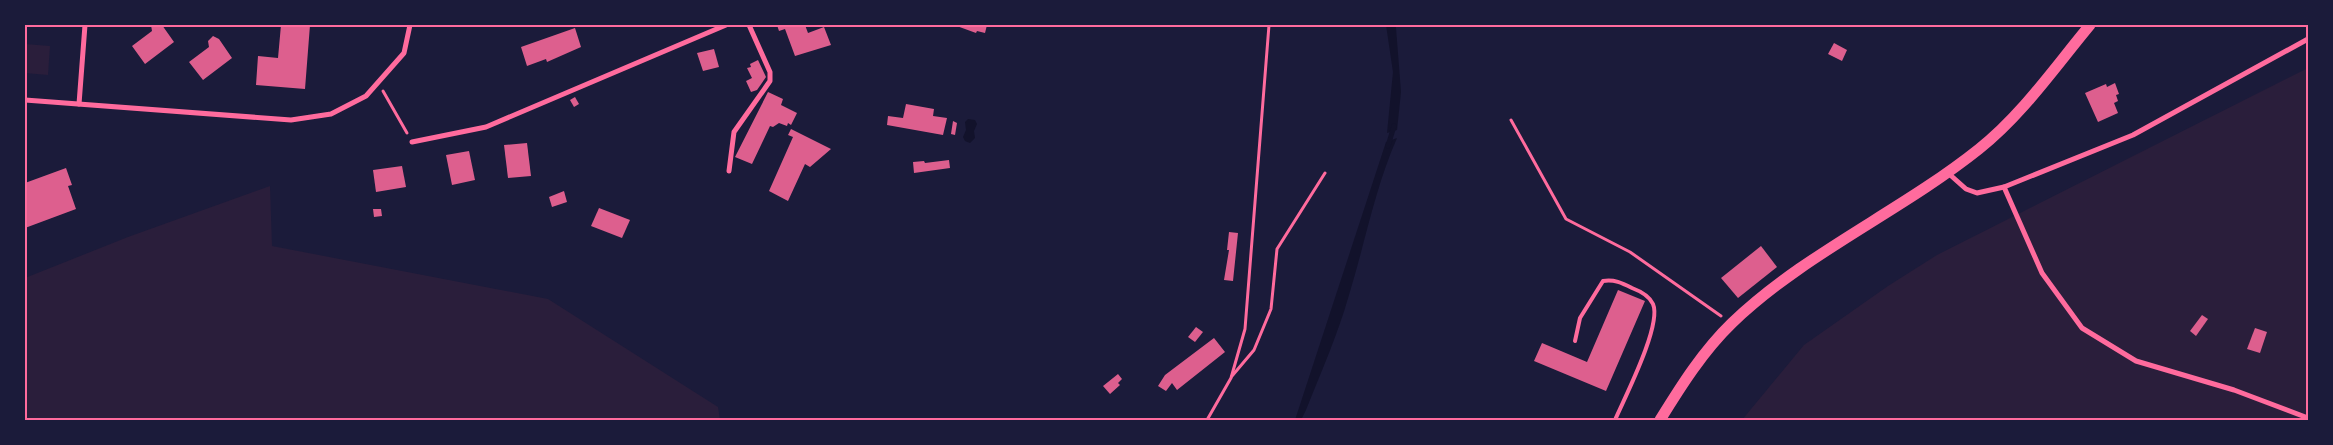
<svg xmlns="http://www.w3.org/2000/svg" width="2333" height="445" viewBox="0 0 2333 445" font-family="'Sofia Sans Condensed',sans-serif">
<rect width="100%" height="100%" fill="#1b1b3a"/>
<g fill="#2a1e3b">
<path d="M25,44l25,2 -2,29 -23,-2z"/>
<path d="M2308,68v352h-566l62,-75 84,-59 49,-31z"/>
<path d="M270,186l2,60 276,53 170,108 2,13h-695v-142l103,-41z"/>
</g>
<g fill="#12122b">
<path d="M1386,25h10v3l5,64 -4,38 -10,3 6,-61z"/>
<path d="M968,119l7,1 2,4 -3,7 1,7 -5,5 -5,-2 -2,-4 3,-7 -1,-8z"/>
<path d="M1397,138c-22,50 -32,105 -48,157 -11,39 -28,77 -43,115l-5,10h-6l91,-278z"/>
</g>
<g fill="none" stroke-linecap="round" stroke-linejoin="round">
<path stroke="#12122b" stroke-width="5" d="M1388,146l6,-20"/>
</g>
<g fill="#dd5f8e">
<path d="M151,25h11l12,17 -29,22 -13,-18 20,-15z"/>
<path d="M281,25h29l-5,64 -49,-4 2,-29 20,2z"/>
<path d="M777,25h28l3,8 16,-6 7,18 -36,11 -10,-27 -6,2z"/>
<path d="M954,25h33l-2,8 -8,-2 -1,2z"/>
<path d="M575,28l6,19 -34,15 -1,-3 -19,7 -6,-19z"/>
<path d="M213,36l6,3 13,19 -29,22 -14,-18 20,-15 -1,-6z"/>
<path d="M1834,43l13,7 -5,11 -14,-7z"/>
<path d="M714,49l5,18 -16,4 -6,-18z"/>
<path d="M758,60l8,17 -9,13 -6,2 -5,-11 6,-3 -5,-10 4,-1 -1,-3z"/>
<path d="M2115,83l4,11 -3,1 2,6 -4,2 4,10 -20,9 -13,-29 21,-9 1,3z"/>
<path d="M768,92l15,7 -2,6 16,8 -6,12 -3,-2 -1,3 -8,-3 -6,4 -3,-1 -18,38 -17,-7z"/>
<path d="M575,97l4,7 -5,3 -4,-7z"/>
<path d="M906,104l28,5 -1,7 14,2 -4,17 -56,-10 1,-9 15,2z"/>
<path d="M953,121l4,2 -2,12 -4,-1z"/>
<path d="M791,129l40,20 -21,18 -5,-3 -17,37 -19,-10 24,-54 -5,-2z"/>
<path d="M527,143l4,33 -23,2 -4,-33z"/>
<path d="M469,151l6,29 -23,5 -6,-30z"/>
<path d="M949,160l1,8 -36,5 -1,-11 11,-1 1,2z"/>
<path d="M402,166l4,21 -30,5 -3,-22z"/>
<path d="M66,168l6,17 -4,1 8,23 -51,19v-45z"/>
<path d="M564,191l3,11 -15,5 -3,-10z"/>
<path d="M599,208l31,12 -8,18 -31,-12z"/>
<path d="M373,209h8l1,7 -8,1z"/>
<path d="M1229,232l9,1 -5,48 -9,-1 5,-30h-2z"/>
<path d="M1761,246l16,21 -39,31 -17,-20z"/>
<path d="M1618,290l27,11 -39,90 -72,-30 8,-18 45,19z"/>
<path d="M2202,315l6,4 -12,17 -6,-5z"/>
<path d="M1196,327l7,5 -8,10 -7,-5z"/>
<path d="M2255,328l12,4 -7,21 -13,-4z"/>
<path d="M1214,338l11,14 -48,38 -5,-7 -6,8 -8,-5 7,-11z"/>
<path d="M1118,374l4,5 -4,4 2,2 -10,9 -7,-8z"/>
</g>
<g fill="none" stroke-linecap="round" stroke-linejoin="round">
<g stroke="#ff6b9d" stroke-width="3">
<path d="M383,91l24,42"/>
<path d="M1511,120l55,99 64,33 91,64"/>
<path d="M1232,376l22,-26 17,-41 6,-60 48,-76"/>
<path d="M1207,420l24,-42 14,-49 24,-304"/>
</g>
<path stroke="#ff6b9d" stroke-width="4" d="M1575,341l5,-23 23,-37c11,-2 19,2 29,7 8,3 17,7 21,16 9,21 -28,93 -38,116"/>
<g stroke="#ff6b9d" stroke-width="5">
<path d="M25,100l266,20 40,-6 35,-18 38,-43 6,-28"/>
<path d="M79,104l6,-79"/>
<path d="M412,142l74,-15 240,-102"/>
<path d="M729,171l5,-39 36,-51v-9l-21,-47"/>
<path d="M1948,173l18,16 11,4 27,-6 129,-52 175,-96"/>
<path d="M2004,187l38,86 40,55 54,33 98,29 74,28"/>
</g>
<path stroke="#ff6b9d" stroke-width="11" d="M1660,420c21,-34 43,-69 72,-97 73,-70 168,-111 247,-174 43,-34 76,-82 111,-124"/>
</g>
<rect width="2333" height="445" fill="none" stroke="#1b1b3a" stroke-width="52"/>
<rect x="26" y="26" width="2281" height="393" fill="none" stroke="#ff6b9d" stroke-width="2"/>
</svg>
